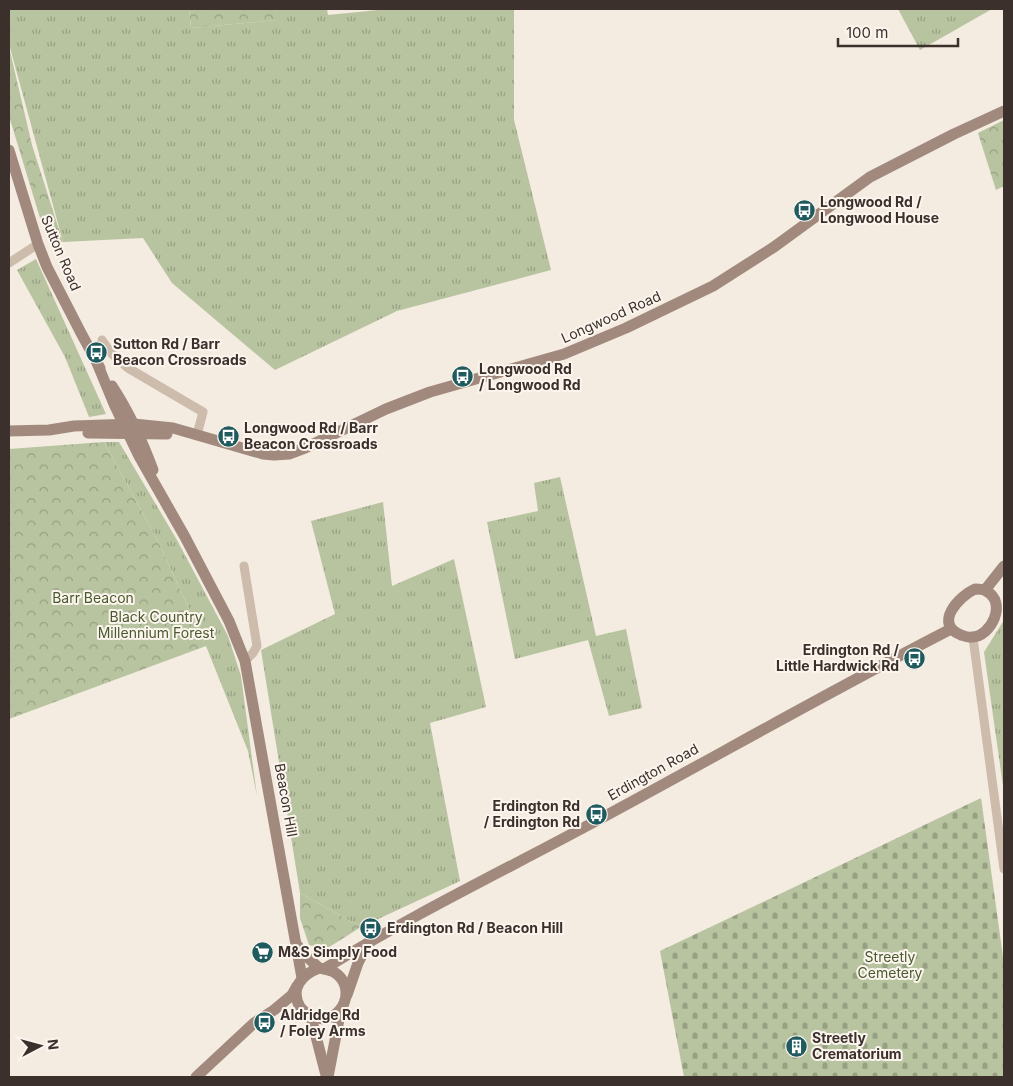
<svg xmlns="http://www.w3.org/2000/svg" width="1013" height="1086" viewBox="0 0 1013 1086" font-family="Inter,sans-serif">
<defs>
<pattern id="grass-tufts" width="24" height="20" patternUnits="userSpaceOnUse" patternTransform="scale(1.25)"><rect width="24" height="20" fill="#b8c4a0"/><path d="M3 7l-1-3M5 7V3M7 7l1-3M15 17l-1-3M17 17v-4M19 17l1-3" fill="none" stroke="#97a083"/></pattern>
<pattern id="forest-crowns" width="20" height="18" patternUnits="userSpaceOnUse" patternTransform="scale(1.25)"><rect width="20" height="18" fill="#b8c4a0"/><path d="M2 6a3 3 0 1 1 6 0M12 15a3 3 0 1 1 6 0" fill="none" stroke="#97a083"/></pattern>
<pattern id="cemetery-stones" width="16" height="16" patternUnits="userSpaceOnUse" patternTransform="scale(1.25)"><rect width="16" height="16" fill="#b8c4a0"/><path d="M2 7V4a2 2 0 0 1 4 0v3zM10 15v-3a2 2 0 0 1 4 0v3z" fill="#97a083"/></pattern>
</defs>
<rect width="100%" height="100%" fill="#f4ebe1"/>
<g fill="url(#grass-tufts)">
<path d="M9,9h180l2,19 86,-8 -2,-11h52l1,6 60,-6h126v111l37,150 -154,41 -122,59 -103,-87 -29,-45 -80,4 -54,-198z"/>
<path d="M898,9h94l-72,41z"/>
<path d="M36,259l70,155 -17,3 -24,-60 -48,-87z"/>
<path d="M104,442h15l58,98 51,96 13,40 16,120 -9,-45 -42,-105 -48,-105z"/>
<path d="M560,477l36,159 30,-7 16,79 -33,8 -21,-76 -73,19 -28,-137 51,-11 -4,-28z"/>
<path d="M383,502l9,84 62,-27 32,148 -56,16 30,158 -99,46 -61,-34 -39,-243 74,-36 -24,-93z"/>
<path d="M1004,620v173l-20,-141z"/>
</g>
<g fill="url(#forest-crowns)">
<path d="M189,9h86l3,11 -87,8z"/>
<path d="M9,47l23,98 31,97 -12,1 -11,-25 -31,-102z"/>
<path d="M1004,120v66l-8,4 -18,-57z"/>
<path d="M104,442l54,99 48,105 -197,73v-270z"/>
<path d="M300,893l61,34 -35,22 -17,-4 -9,-27z"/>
</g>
<path fill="url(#cemetery-stones)" d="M981,798l23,166v113h-320l-24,-126z"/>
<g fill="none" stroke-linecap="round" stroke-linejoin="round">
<g stroke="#cdbbac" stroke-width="9">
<path d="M9,263l29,-19"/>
<path d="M102,340l10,14 16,14 75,44 -6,23"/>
<path d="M244,566l13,80 -4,7 -8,8"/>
<path d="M973,638l31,231"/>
</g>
<g stroke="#a18a7d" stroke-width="11">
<path d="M9,150l29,94 9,23 34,66 19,35"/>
<path d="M97,363l17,41 25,52 46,81 44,84 16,40 57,317"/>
<path d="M112,386c17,26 30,54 41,84"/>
<path d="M9,431l40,-1 25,-4 60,-2 39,4 90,26 11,1 15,-1 16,-6 81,-39 44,-17 134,-38 62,-26 87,-42 61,-39 96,-70 84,-43 50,-23"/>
<path d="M88,433l79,1"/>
<path d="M975,589c3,0 8,0 11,2 22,11 5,46 -14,46 -3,1 -8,-1 -11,-2 -28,-11 -2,-39 14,-46z"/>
<path d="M985,590l19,-24"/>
<path d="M297,945l8,10 14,13"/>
<path d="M319,968c5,1 11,2 15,4 24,15 9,52 -18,46 -7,-2 -12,-6 -16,-11 -11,-19 3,-33 19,-39z"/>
<path d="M324,969c88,-54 181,-99 272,-148 119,-64 236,-131 355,-192"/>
<path d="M347,995l11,-32 10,-20"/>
<path d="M311,1017l15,58"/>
<path d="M196,1077l58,-54 20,-13 18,-15 5,-9"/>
<path d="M328,1077l13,-68"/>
</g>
</g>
<defs>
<symbol id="bus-disc" viewBox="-11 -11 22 22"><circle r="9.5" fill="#1f5a5e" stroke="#fbf5ee"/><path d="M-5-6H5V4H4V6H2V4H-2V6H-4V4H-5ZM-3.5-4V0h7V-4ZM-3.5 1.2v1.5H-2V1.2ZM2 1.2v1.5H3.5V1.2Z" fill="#fff"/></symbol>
<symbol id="supermarket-disc" viewBox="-11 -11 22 22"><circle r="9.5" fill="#1f5a5e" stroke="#fbf5ee"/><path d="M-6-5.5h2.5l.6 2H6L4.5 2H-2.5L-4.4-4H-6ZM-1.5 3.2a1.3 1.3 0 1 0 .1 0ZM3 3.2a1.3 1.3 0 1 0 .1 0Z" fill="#fff"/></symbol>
<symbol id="building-disc" viewBox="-11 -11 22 22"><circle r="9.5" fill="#1f5a5e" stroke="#fbf5ee"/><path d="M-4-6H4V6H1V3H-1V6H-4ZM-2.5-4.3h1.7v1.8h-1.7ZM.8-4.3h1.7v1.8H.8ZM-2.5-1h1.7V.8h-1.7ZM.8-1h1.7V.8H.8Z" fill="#fff"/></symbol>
</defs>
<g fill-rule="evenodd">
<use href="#bus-disc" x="792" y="198" width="25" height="25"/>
<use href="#bus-disc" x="84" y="340" width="25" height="25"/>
<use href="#bus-disc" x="450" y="364" width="25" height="25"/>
<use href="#bus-disc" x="216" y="424" width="25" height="25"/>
<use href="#bus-disc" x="902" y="646" width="25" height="25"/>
<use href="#bus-disc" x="584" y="802" width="25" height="25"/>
<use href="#bus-disc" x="358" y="916" width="25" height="25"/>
<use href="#supermarket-disc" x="250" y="940" width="25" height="25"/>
<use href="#bus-disc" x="252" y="1010" width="25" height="25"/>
<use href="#building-disc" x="784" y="1034" width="25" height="25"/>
</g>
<g text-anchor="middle" stroke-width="4" stroke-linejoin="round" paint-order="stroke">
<g font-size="14" font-weight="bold" fill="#3b302b" stroke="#fbf5ee" text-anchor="start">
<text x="820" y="207">Longwood Rd /<tspan x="820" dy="16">Longwood House</tspan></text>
<text x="113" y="349">Sutton Rd / Barr<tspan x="113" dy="16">Beacon Crossroads</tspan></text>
<text x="479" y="374">Longwood Rd<tspan x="479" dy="16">/ Longwood Rd</tspan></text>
<text x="244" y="433">Longwood Rd / Barr<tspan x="244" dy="16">Beacon Crossroads</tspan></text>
<text x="899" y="655" text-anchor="end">Erdington Rd /<tspan x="899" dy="16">Little Hardwick Rd</tspan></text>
<text x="580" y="811" text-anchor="end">Erdington Rd<tspan x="580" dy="16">/ Erdington Rd</tspan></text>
<text x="387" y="933">Erdington Rd / Beacon Hill</text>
<text x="278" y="957">M&amp;S Simply Food</text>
<text x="280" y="1020">Aldridge Rd<tspan x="280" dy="16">/ Foley Arms</tspan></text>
<text x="812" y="1043">Streetly<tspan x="812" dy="16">Crematorium</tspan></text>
</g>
<g font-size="14" fill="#3b302b" stroke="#fbf5ee">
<text transform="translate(61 253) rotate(67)" y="5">Sutton Road</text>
<text transform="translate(611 317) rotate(-24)" y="5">Longwood Road</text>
<text transform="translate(653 772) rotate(-29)" y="5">Erdington Road</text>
<text transform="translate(286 800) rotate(80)" y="5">Beacon Hill</text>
</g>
<g font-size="14" fill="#4a5a2e" stroke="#fbf5ee">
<text x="93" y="603">Barr Beacon</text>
<text x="156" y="622">Black Country<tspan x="156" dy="16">Millennium Forest</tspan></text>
<text x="890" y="962">Streetly<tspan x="890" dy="16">Cemetery</tspan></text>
</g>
</g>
<rect width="1013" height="1086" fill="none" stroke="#3b302b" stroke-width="20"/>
<g transform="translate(40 1046) rotate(84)" stroke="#fbf5ee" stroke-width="4" paint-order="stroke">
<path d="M0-4L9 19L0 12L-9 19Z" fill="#3b302b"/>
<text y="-8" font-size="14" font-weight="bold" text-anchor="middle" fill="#3b302b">N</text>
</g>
<path d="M838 38v8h120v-8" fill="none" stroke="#3b302b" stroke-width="2.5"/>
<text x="846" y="38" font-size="15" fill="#3b302b" stroke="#fbf5ee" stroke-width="4" paint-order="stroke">100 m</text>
</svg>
